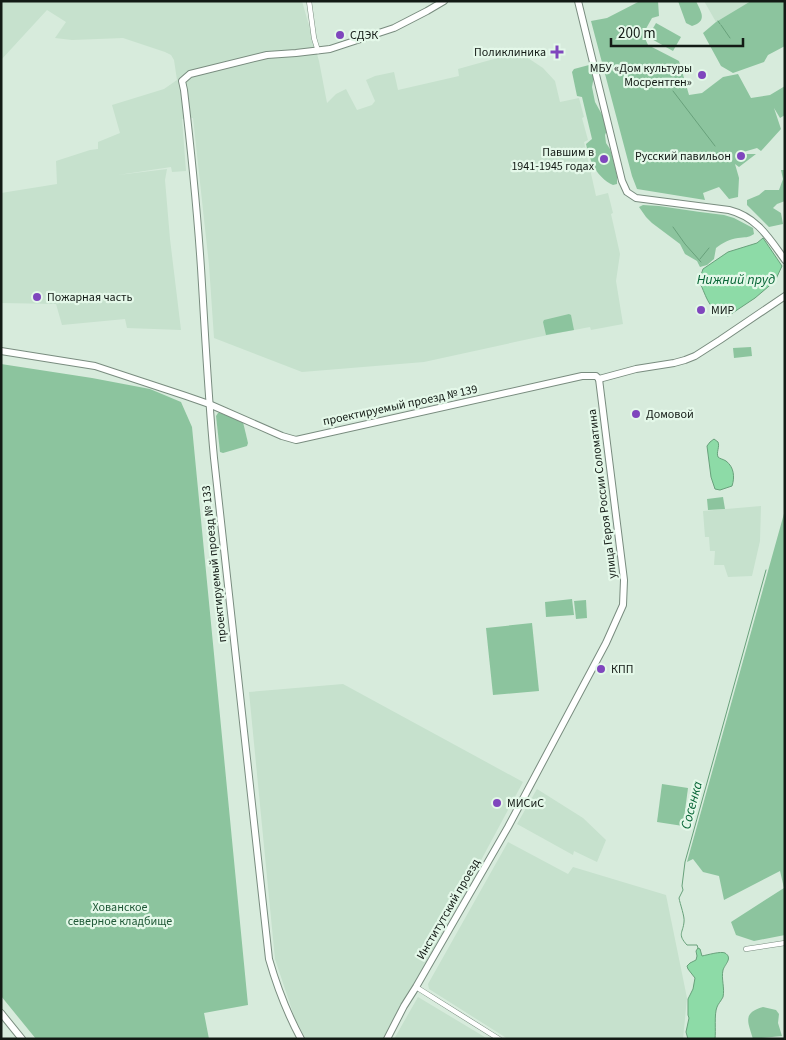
<svg xmlns="http://www.w3.org/2000/svg" width="786" height="1040" viewBox="0 0 786 1040" font-family="'Source Sans 3',sans-serif">
<rect width="100%" height="100%" fill="#d7ebdc"/>
<g fill="#c6e1cd">
<path d="M1,1h301l17,60 8,42 9,-9 10,-5 11,21 15,-5 3,-4 -9,-21 9,-4 19,-4 4,18 61,-14 -1,-7 61,-17 24,16 12,13 5,21 19,-4 5,19 -2,1 6,22 -4,2 12,54 12,-3 5,20 -2,1 9,40 -4,27 7,43 -32,6 -1,-3 -52,10 -114,25 -122,10 -88,-34 -5,-73 -16,-147 -11,1 4,52 -14,1 -1,-5 -53,8 49,-6 -2,11 5,59 11,91 -54,-2 -2,-9 -63,6 -6,-21 -55,-1v-110l56,-9 -1,-23 34,-11 8,-1v-7l22,-9 -8,-28 52,-16 13,-9 -3,-20 -3,-5 -6,-3 -42,-14 -51,2 -17,-2 11,-16 -19,-12 -46,50z"/>
<path d="M704,1h49l-37,21z"/>
<path d="M761,506l-1,35 -8,35 -24,1 -4,-12h-10l1,-14h-5l-1,-14h-4l-2,-26z"/>
<path d="M343,684l180,98 -138,257h-79l-11,-20 -20,-60 -26,-267z"/>
<path d="M537,789l46,29 23,22 -9,22 -23,-11 -1,4 -56,-31z"/>
<path d="M508,842l60,32 5,-7 93,28 21,103 -4,41h-175l-79,-50 -1,-5z"/>
<path d="M418,997l65,39 4,3h-93z"/>
</g>
<g fill="#8cc49e">
<path d="M640,1h18l1,15 -7,2 -9,16 5,11 31,16 10,34 13,-2 21,-16 15,-3 13,24 19,-3 15,-9v29l-5,3 -6,-10 7,21 -20,22 -4,-3 -17,5 -1,1h17l-17,13 -4,-3 4,14 -1,19 -9,2 -10,-12 -16,6 2,7 -68,-11 -5,-13 -41,-155 16,-3z"/>
<path d="M678,1h18c5,11 12,20 -4,25l-6,-3z"/>
<path d="M751,1h34v45l-17,9 -4,7 -31,11 -12,-7 -18,-33 13,-11z"/>
<path d="M656,23l25,14 -8,14 -25,-14z"/>
<path d="M589,65l4,3 1,8 -2,11 3,15 10,18 3,8 -3,7 1,8 4,6 3,10 4,17v8l-4,1c-17,-8 -23,-24 -27,-41l6,-5 -10,-42 -5,-1 -5,-24 2,-3z"/>
<path d="M781,170h4v31l-8,3 -4,4 8,5 2,11 -14,3 -22,-22v-5l12,-5 6,-5h14l4,-11z"/>
<path d="M643,205l16,1 41,6 24,3 10,3 19,10 1,6c-6,4 -9,3 -16,4 -8,1 -16,5 -22,10l-2,11 -7,6 -7,2 -3,-6 -12,-7 -5,-10 -28,-21 -6,-6 -7,-10z"/>
<path d="M569,314l2,1 3,15 -28,5 -3,-13 1,-2z"/>
<path d="M751,347l1,9 -18,2 -1,-10z"/>
<path d="M1,364l91,14 58,11 31,13 11,25 56,578 -44,8 5,26h-173l-35,-43z"/>
<path d="M218,413h2l23,9 5,21 -1,3 -24,7 -3,-1 -4,-36z"/>
<path d="M723,497l2,12 -17,1 -1,-11z"/>
<path d="M785,510v425l-31,6 -18,-6 -5,-13 53,-34 -4,-17 -56,29 -5,-24 -16,-4 -10,-13 -6,3z"/>
<path d="M572,599l2,16 -28,2 -1,-15z"/>
<path d="M586,600l1,18 -11,1 -2,-18z"/>
<path d="M532,623l7,68 -46,4 -7,-67z"/>
<path d="M662,784l26,4 -5,38 -26,-4z"/>
<path d="M763,1007l13,3 3,4 -1,9 4,13 -29,3c-5,-17 -11,-26 10,-32z"/>
</g>
<g fill="#8ddba7" stroke="#68a17b">
<path d="M763,238l19,28 -7,15 -20,17 -27,18c-21,-7 -20,-17 -29,-35l4,-12 25,-17 29,-9z"/>
<path d="M714,439l4,3c2,5 -2,10 0,15 2,2 5,2 8,4 8,6 9,16 6,25l-12,4 -5,-1 -4,-12 -4,-31 3,-4z"/>
<path d="M698,948l2,1 2,7c5,-1 19,-5 23,-3 8,5 0,11 -2,17 -2,9 2,18 0,27 -2,4 -5,7 -6,10 -3,7 -1,24 -2,32h-27l-2,-7 3,-14 -1,-3v-16l5,-10 2,-11 -7,-9 -1,-3 3,-3 6,-3 1,-4 -1,-5z"/>
</g>
<g fill="none" stroke-linecap="round" stroke-linejoin="round">
<g stroke="#68a17b" stroke-width="1">
<path d="M718,21l2,3"/>
<path d="M721,25l9,13"/>
<path d="M673,91l42,55"/>
<path d="M673,227l12,17 16,18"/>
<path d="M700,259l9,-11"/>
<path d="M698,948l-1,-3h-10c-10,-11 -4,-12 -3,-23 1,-5 -4,-18 -5,-24l4,-8 -1,-4 3,-24 81,-292"/>
</g>
<defs>
<g id="street">
<path d="M309,1l5,37 4,13"/>
<path d="M746,949l39,-6"/>
<path d="M416,987l83,52"/>
</g>
<g id="secondary">
<path d="M578,1l44,180 5,11 9,6 93,12c28,7 40,28 56,50"/>
<path d="M1,351l94,15 91,30 23,8 73,32 14,4 286,-64h14l3,3"/>
<path d="M599,379l37,-10 38,-6 11,-3 10,-4 25,-16 65,-44"/>
<path d="M1,1013l21,26"/>
<path d="M301,1039c-14,-26 -24,-52 -32,-80l-55,-501c-6,-63 -9,-126 -13,-190 -4,-59 -10,-119 -17,-178l-2,-9 8,-7 77,-19 29,-2 34,-4 64,-21 33,-17 17,-10"/>
<path d="M387,1039l17,-33 12,-19 92,-160 98,-184 17,-38 1,-25 -25,-201"/>
</g>
</defs>
<use href="#street" stroke="#798c7f" stroke-width="5.5"/>
<use href="#secondary" stroke="#798c7f" stroke-width="8"/>
<use href="#street" stroke="#fff" stroke-width="4.5"/>
<use href="#secondary" stroke="#fff" stroke-width="6"/>
</g>
<g fill="#7f46bd" stroke="#e4f8e9" stroke-width="2">
<circle cx="340" cy="35" r="5"/>
<path d="M554.5 44.5h5v5h5v5h-5v5h-5v-5h-5v-5h5z"/>
<circle cx="702" cy="75" r="5"/>
<circle cx="741" cy="156" r="5"/>
<circle cx="604" cy="159" r="5"/>
<circle cx="37" cy="297" r="5"/>
<circle cx="701" cy="310" r="5"/>
<circle cx="636" cy="414" r="5"/>
<circle cx="601" cy="669" r="5"/>
<circle cx="497" cy="803" r="5"/>
</g>
<g text-anchor="middle" stroke-width="4.5" stroke-linejoin="round" paint-order="stroke">
<g font-size="12" fill="#131a15" stroke="#e4f8e9" text-anchor="start">
<text x="350" y="39">СДЭК</text>
<text x="546" y="56" text-anchor="end">Поликлиника</text>
<text x="692" y="72" text-anchor="end">МБУ «Дом культуры<tspan x="692" dy="14">Мосрентген»</tspan></text>
<text x="594" y="156" text-anchor="end">Павшим в<tspan x="594" dy="14">1941-1945 годах</tspan></text>
<text x="731" y="160" text-anchor="end">Русский павильон</text>
<text x="47" y="301">Пожарная часть</text>
<text x="711" y="314">МИР</text>
<text x="646" y="418">Домовой</text>
<text x="611" y="673">КПП</text>
<text x="507" y="807">МИСиС</text>
</g>
<g font-size="12" fill="#131a15" stroke="#e4f8e9">
<text transform="translate(400 405) rotate(-12)" y="4">проектируемый проезд № 139</text>
<text transform="translate(602 494) rotate(-97)" y="4">улица Героя России Соломатина</text>
<text transform="translate(214 564) rotate(-96)" y="4">проектируемый проезд № 133</text>
<text transform="translate(448 909) rotate(-60)" y="4">Институтский проезд</text>
</g>
<g font-size="12" fill="#205937" stroke="#e4f8e9">
<text x="120" y="911">Хованское<tspan x="120" dy="14">северное кладбище</tspan></text>
</g>
<g font-size="14" font-style="italic" fill="#0a6738" stroke="#e4f8e9">
<text x="736" y="284">Нижний пруд</text>
<text transform="translate(691 805) rotate(-75)" y="5">Сосенка</text>
</g>
</g>
<rect width="786" height="1040" fill="none" stroke="#131a15" stroke-width="5"/>
<path d="M611 38v8h132v-8" fill="none" stroke="#131a15" stroke-width="2.5"/>
<text x="618" y="38" font-size="15" fill="#131a15" stroke="#e4f8e9" stroke-width="4" paint-order="stroke">200 m</text>
</svg>
